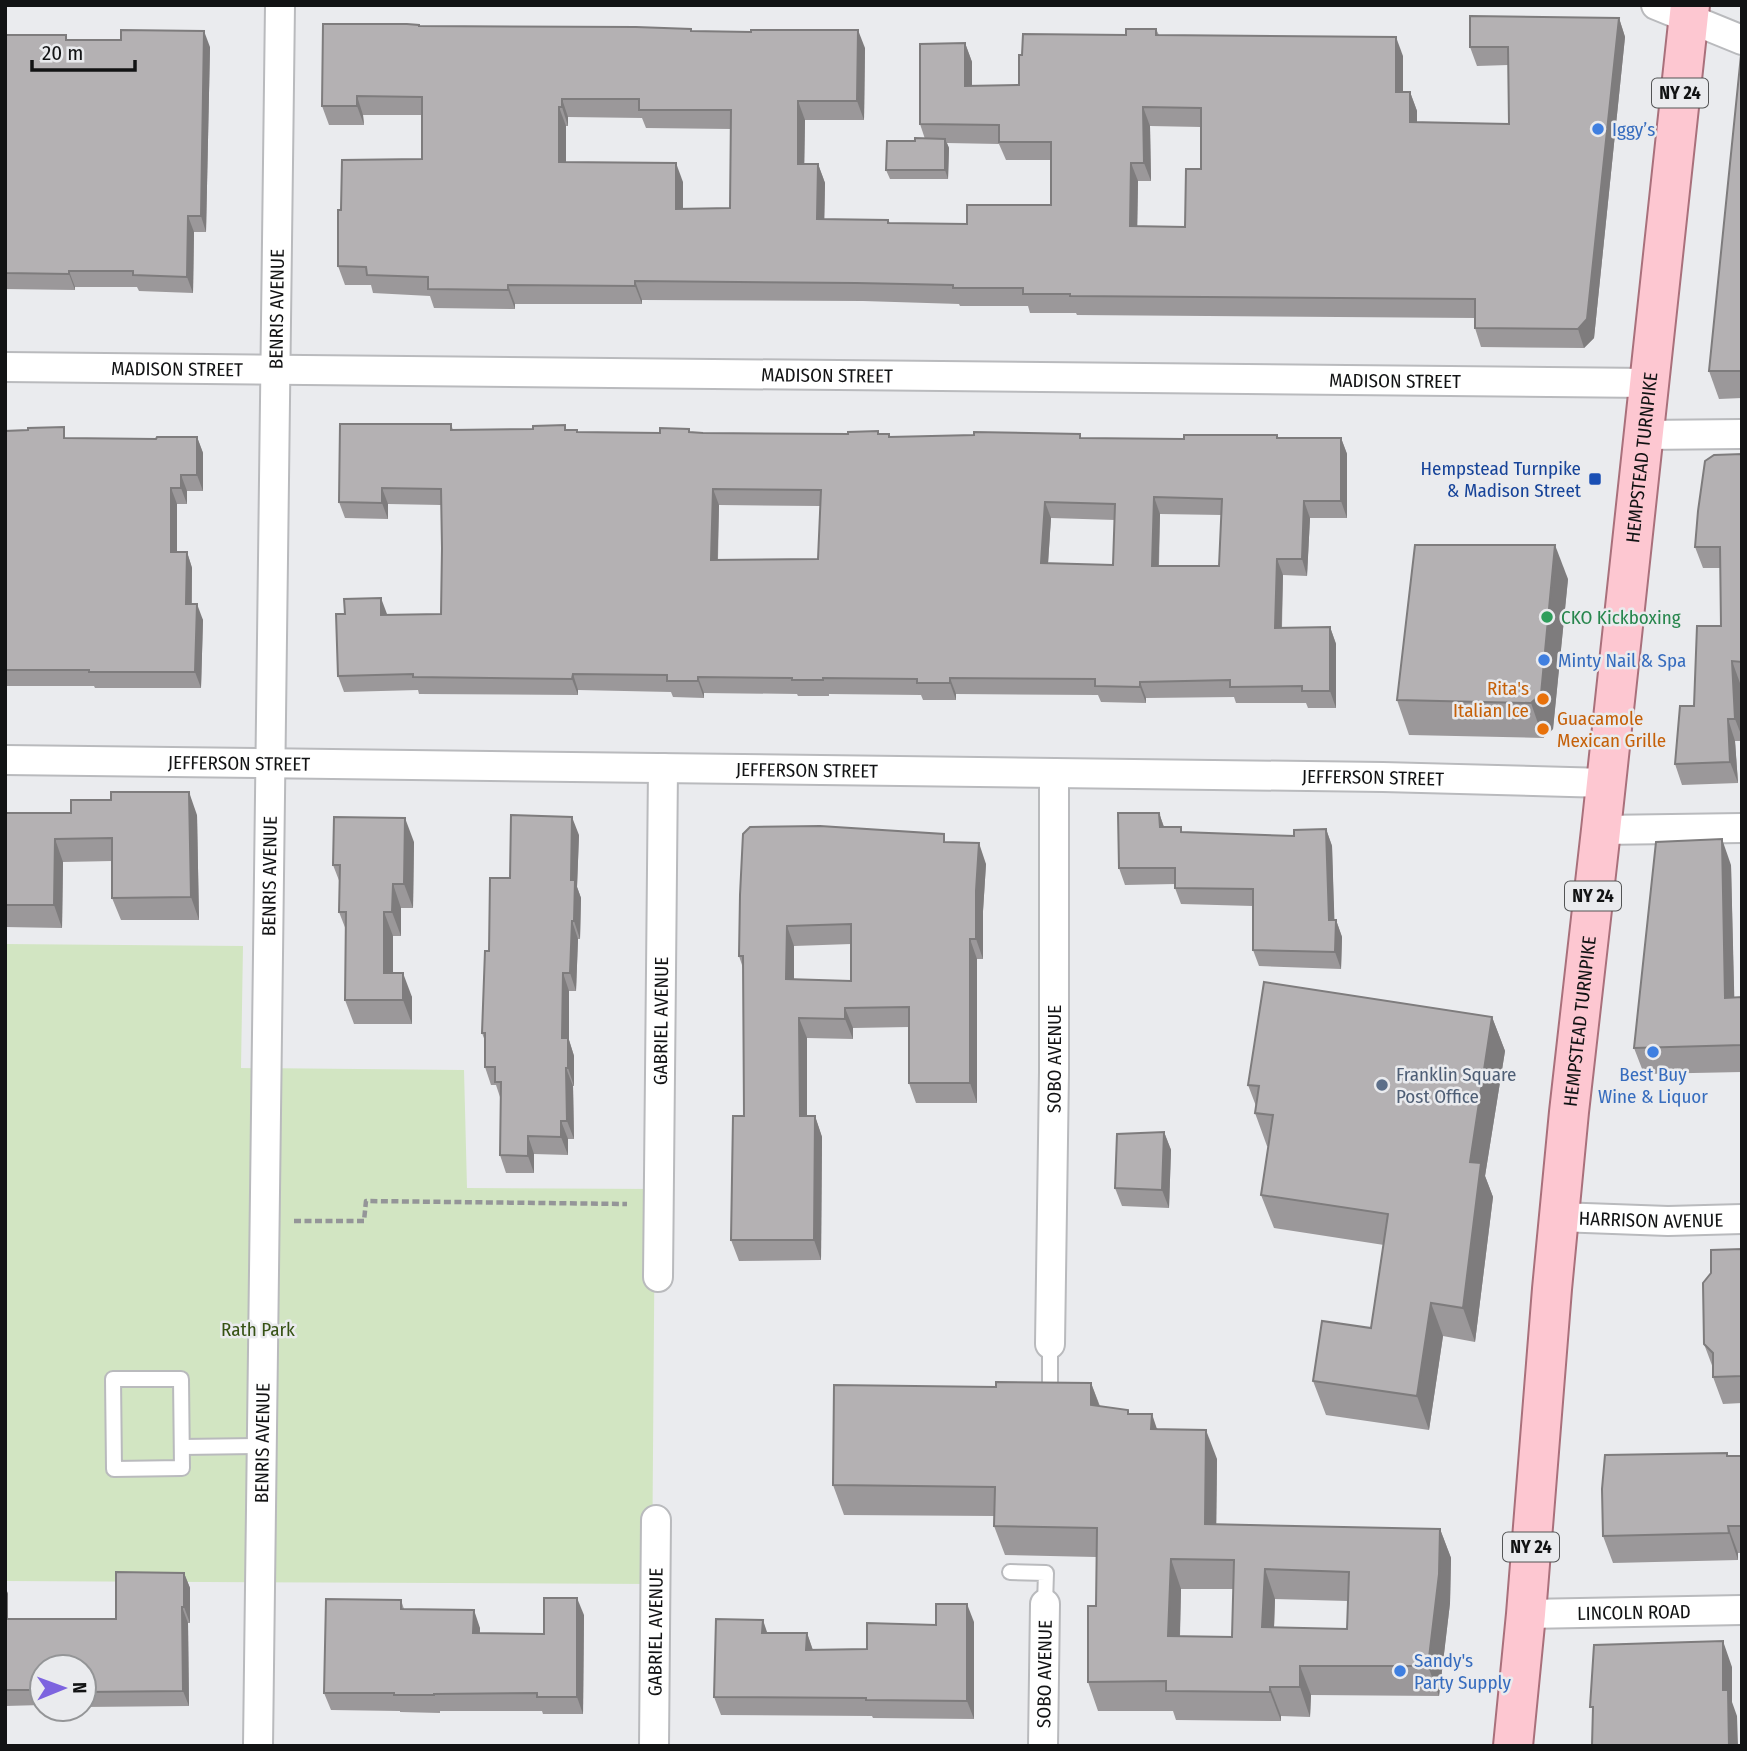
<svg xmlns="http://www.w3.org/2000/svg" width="1747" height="1751" viewBox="0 0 1747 1751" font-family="'Fira Sans Condensed',sans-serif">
<rect width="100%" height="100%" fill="#eaebee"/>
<path fill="#d2e5c2" d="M5,944l238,2 -2,122 223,2 3,118 188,1 -3,395 -647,-3z"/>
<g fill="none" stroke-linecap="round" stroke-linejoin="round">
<defs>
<g id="lane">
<path d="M113,1379h68l1,89 -68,1z"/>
<path d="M1050,1383v-39"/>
<path d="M182,1447l81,-1"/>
<path d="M1010,1572l36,1 -1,31"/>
</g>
<g id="street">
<path d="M1656,5l86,35"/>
<path id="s1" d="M5,367l1644,16"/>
<path d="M1643,435l99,-1"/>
<path id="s2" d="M5,760l1378,17 223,6"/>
<path d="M1601,830l141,-2"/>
<path id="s3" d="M1558,1217l110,4 74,-2"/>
<path id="s4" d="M658,1277l5,-509"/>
<path id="s5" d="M1050,1344l4,-272v-299"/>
<path id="s6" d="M1526,1614l216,-4"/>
<path id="s7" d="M258,1746l22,-1741"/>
<path id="s8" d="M654,1746l2,-226"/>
<path id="s9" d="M1043,1746l2,-142"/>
</g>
<g id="primary">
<path id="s10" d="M1513,1746l13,-132 26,-325 17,-177 32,-282 89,-825"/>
</g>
</defs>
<use href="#lane" stroke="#b9babd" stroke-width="18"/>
<use href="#street" stroke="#b9babd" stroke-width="32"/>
<use href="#primary" stroke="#a9707b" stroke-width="42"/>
<path stroke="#949598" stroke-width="4.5" stroke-dasharray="7 3.5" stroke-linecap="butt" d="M294,1221h70l2,-20 261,3"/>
<use href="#lane" stroke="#fff" stroke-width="14"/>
<use href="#street" stroke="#fff" stroke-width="28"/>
<use href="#primary" stroke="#fdc7d1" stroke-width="38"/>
</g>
<g fill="#9b989a" fill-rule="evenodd">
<path d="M1619,18l6,19 -31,301 -10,10 -103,-1 -6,-19v-10l-398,-3 -1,-2h-46l-2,-7h-68l-1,-2 -96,-3 -221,-1v4h-127v5l-81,-1 -4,-12 -57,-3 -2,-8h-26l-7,-19 3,-56 81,-51v-44h-59l1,10h-35l-7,-19 97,-80 272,3 1,2 173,17 -1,72h-59l-1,44h14l7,19 -1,36 64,1 2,3 77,1 84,-19v-45h-45l-7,-16 -52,-1 2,5 -1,31h-58l-4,-9 29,-29 10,-2 -5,-15 45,-81 7,19v24l47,-1 107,-50 30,-6 3,6 244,21v36h7l7,19v12l92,1 -1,-59 -31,1 -7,-19zM568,117l74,1 4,10 85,1 -1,79 -47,1v-27l-117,-20v-36h2zM1150,126l51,1v42l-16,58 -48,-1 1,-45h13z"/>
<path d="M5,35l62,5 143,7 -4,185h-12l-1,61 -54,-2 -2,-4h-62v3l-70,-1z"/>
<path d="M1742,55v343l-23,1 -10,-28z"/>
<path d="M451,424l2,6 80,-1 32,-4 1,5 12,2 311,2 1,3 294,2 157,-1 6,16v64h-37l-3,58 -24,-1 -1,53 48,-1 6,17v64h-28l-2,-5h-70l-2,-6 -88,1v5l-45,-1 -3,-7 -142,-1v6h-33l-2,-5 -92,-1v2h-31l-1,-2 -93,-1v5l-31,-1 -2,-5 -93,-2v5l-159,-1 -1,-4 -74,2 -6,-16 49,-61 54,-1v-109l-53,-1v15l-43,-1 -6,-16zM719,505l101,1 -2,53 -100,1zM1160,514l62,1 -3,51h-60zM1051,518l64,2 -2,45 -65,-2z"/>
<path d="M5,431l62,7 89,1 41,-2 6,16v38h-16v13h-10v48h10l5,16v36l11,16 -2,68h-106l-1,-2h-89z"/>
<path d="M1742,454v229h-2l2,58h-7l3,42 -56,2 -7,-21 46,-138 -1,-58h-17l-8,-21z"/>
<path d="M1568,579l-15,150 -10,9 -134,-3 -12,-35z"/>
<path d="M5,813l192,2 2,105h-78l-9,-22v-37l-49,1 -1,66 -57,-1z"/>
<path d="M1159,813l5,14 19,5 111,4 32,-7 6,17 2,74h2l6,17 -1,32 -82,-3 -6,-16v-44l-72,-2 -6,-16v-4l-50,1 -6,-17z"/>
<path d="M579,835l-2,52 4,11 -1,41h-2l-2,52h-7v49l5,16v30h-1l1,53h-6v16l-34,-1v19h-28l-6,-18v-58l-4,-12h-5l-6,-18v-26l-3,-8 7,-82z"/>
<path d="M414,842l-1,66h-12v28h-8v37l19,24v27h-58l-9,-24 1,-70 -7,-18 1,-29 -7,-18z"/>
<path d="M948,842l38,22 -3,47v48h-6v144h-61l-7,-20v-56l-56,1v11l-46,-1v78h8l7,21 -1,123 -82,1 -8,-21 13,-124 -1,-148 -4,-12 1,-61zM851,944v37l-57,-2v-33z"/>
<path d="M1731,865l3,133 8,-1v75l-98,2 -10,-26z"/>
<path d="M1492,1017l13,34 -20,125 8,21 -18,145 -32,-6 -14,94 -103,-15 -13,-34 58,-53 13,-83 -110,-17 -13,-33 8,-48 -2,-1 -12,-33 1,-7 -8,-21z"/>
<path d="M1164,1132l7,18 -2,58 -47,-2 -7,-18z"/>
<path d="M1742,1249v154l-19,1 -10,-27v-9l-9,-24z"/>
<path d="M1091,1383l9,23 28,4 1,4 88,45 -1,65 224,5 11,29 -1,45 -11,93 -128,-1 -1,22 -29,-1v5l-105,-1 -3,-9h-75l-10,-29 8,-76v-49l-91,-2 -11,-29v-10l-150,-1 -11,-30 163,-98zM1181,1589h53l-2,48h-52zM1275,1599l73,2 -1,28 -73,-2z"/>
<path d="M1728,1456h14v97h-4v7l-125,3 -10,-27z"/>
<path d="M184,1573l6,15v35h-2l1,83 -105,1v-40h-42v38l-37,1v-120l3,8v25h108z"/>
<path d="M401,1600l3,9 76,19v5l64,1 40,-19 -1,99h-40l-1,-3h-102v2l-40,-1v-1l-69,-1 -7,-17z"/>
<path d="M974,1622v97l-101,-1 -1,-2 -151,-1 -7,-18 53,-64h40l6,17 54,-1 69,-24z"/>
</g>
<g fill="#7e7c7d">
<path d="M1619,18l6,19 -31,301 -10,10 -6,-19z"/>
<path d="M858,30l7,18 -1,72 -7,-19z"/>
<path d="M204,31l6,16 -4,185 -5,-16z"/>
<path d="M1396,37l7,19v55l-7,-19z"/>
<path d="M965,43l7,19v42l-7,-18z"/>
<path d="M1410,92l7,19v30l-7,-19z"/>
<path d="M357,96l6,19 1,10 -7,-19z"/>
<path d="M562,99l6,18v9l-6,-19z"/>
<path d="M798,101l7,19 -1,63 -6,-19z"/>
<path d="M559,107l7,19v55l-7,-19z"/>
<path d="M1143,107l7,19 1,55 -7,-18z"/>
<path d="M945,139l4,9 -1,31 -3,-9z"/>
<path d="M676,163l7,19v46l-7,-19z"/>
<path d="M1131,163l7,18 -1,63 -7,-18z"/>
<path d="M818,164l7,19 -1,55 -7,-19z"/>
<path d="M188,216l6,16 -1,61 -6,-16z"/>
<path d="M69,271l6,16v3l-6,-16z"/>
<path d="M635,281l7,19v4l-7,-18z"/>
<path d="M508,285l7,19v5l-7,-19z"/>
<path d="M197,437l6,16v38l-6,-16z"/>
<path d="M1341,438l6,16v64l-6,-17z"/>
<path d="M181,475l6,16v13l-6,-16z"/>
<path d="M171,488l6,16v64l-6,-16z"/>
<path d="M382,488l6,16v15l-6,-16z"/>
<path d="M713,489l6,16 -2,72 -6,-17z"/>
<path d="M1154,497l6,17 -2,68 -6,-16z"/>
<path d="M1304,501l6,17 -3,58 -5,-17z"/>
<path d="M1045,502l6,16 -4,61 -6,-16z"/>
<path d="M1555,545l13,34 -15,150 -10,9 -12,-35z"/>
<path d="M187,552l5,16 -1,52 -5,-16z"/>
<path d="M1277,559l6,16 -2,69 -6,-16z"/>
<path d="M381,598l6,16 -6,1z"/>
<path d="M197,604l6,16 -2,68 -6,-16z"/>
<path d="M1330,627l6,17v64l-6,-17z"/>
<path d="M1732,661l8,22 2,54 -7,-18z"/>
<path d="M573,674l5,16v5l-6,-16z"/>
<path d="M698,677l6,16v5l-6,-17z"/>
<path d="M950,678l6,16v6l-6,-17z"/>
<path d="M1140,682l6,16v5l-6,-16z"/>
<path d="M1728,719l7,22 3,42 -8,-21z"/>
<path d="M189,792l8,23 2,105 -8,-23z"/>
<path d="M1159,813l6,17 -5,-3z"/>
<path d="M572,817l7,18 -2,52 4,11 -1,41 -6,-18 -3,-41z"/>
<path d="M405,818l9,24 -1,66 -9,-24z"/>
<path d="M1326,829l6,17 3,91 -6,-17z"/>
<path d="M55,839l8,23 -1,66 -8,-23z"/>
<path d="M1722,839l9,26 4,160 -10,-27z"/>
<path d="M979,843l7,21 -3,47v48l-7,-20v-48z"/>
<path d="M393,884l8,24v28l-9,-24z"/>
<path d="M384,912l9,24v61l-9,-24z"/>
<path d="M1336,920l6,17 -1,32 -6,-17z"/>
<path d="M572,921l6,18 -2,52 -6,-18z"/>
<path d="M787,926l7,20v53l-8,-20z"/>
<path d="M970,939l7,20v144l-7,-20z"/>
<path d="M403,973l9,24v27l-9,-24z"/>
<path d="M563,973l6,18v49l5,16v30l-6,-18 -6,-30z"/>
<path d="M845,1008l8,20v11l-8,-20z"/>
<path d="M1492,1017l13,34 -20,125 8,21 -18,145 -12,-34 7,-146z"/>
<path d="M799,1018l8,20v99l-7,-21z"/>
<path d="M566,1068l7,18 1,53 -7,-18z"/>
<path d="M815,1116l7,21 -1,123 -7,-20z"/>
<path d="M561,1121l7,18v16l-7,-18z"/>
<path d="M1164,1132l7,18 -2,58 -7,-18z"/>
<path d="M528,1136l6,18v19l-6,-17z"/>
<path d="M1431,1303l12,33 -14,94 -12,-34z"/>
<path d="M1091,1383l11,30 -11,-8z"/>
<path d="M1152,1414l10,30 -11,-15z"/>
<path d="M1206,1430l11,29 -1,94 -11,-29z"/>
<path d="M1728,1526l10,27v7l-9,-27z"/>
<path d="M1440,1529l11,29 -1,45 -11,93 -11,-30z"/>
<path d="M1171,1559l10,30 -2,77 -11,-30z"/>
<path d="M1265,1569l10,30 -2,57 -11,-29z"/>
<path d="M184,1573l6,15v35l-6,-16z"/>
<path d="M5,1586l3,8v40l-3,-8z"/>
<path d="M577,1598l7,17 -1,99 -6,-17z"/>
<path d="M967,1604l7,18v97l-7,-18z"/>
<path d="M182,1607l6,16 1,83 -6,-15z"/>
<path d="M474,1610l6,18 -1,23 -6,-18z"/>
<path d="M763,1620l6,18 -7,-5z"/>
<path d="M807,1633l6,18 -7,-1z"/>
<path d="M1723,1641l9,26v35l5,14 1,30h-9l-6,-56z"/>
<path d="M1300,1666l11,29 -1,22 -10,-30z"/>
<path d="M1270,1687l11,29v5l-11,-29z"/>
</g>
<g fill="#b4b1b3" stroke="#7e7c7d" stroke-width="2" fill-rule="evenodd">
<path d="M1470,16l149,2 -32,301 -9,10 -103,-1v-29l-405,-3v-2h-47v-6h-70v-3l-97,-2 -221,-2v5l-127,-1v5l-80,-1v-12l-61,-2 -1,-8 -28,-1v-56h3l1,-50 80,-1v-62l-65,-1v10h-35l1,-82h84l12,1v1l217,1 55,2v2l60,1v-2h107l-1,71h-59v63h20l-1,55 71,1v3l79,1v-19h84v-63h-52v-17l-79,-1v-80l45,-1v43l54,-1v-30h3l1,-21 103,1v-6h30v6l240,2v55h14v30l99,2 -1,-77h-38zM562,99h77v11h92l-1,98 -54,1v-46l-117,-1v-55h3zM1143,107l58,1v61h-15l-1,58 -55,-1 1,-63h13z"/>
<path d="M121,30l83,1 -3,185h-13l-1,61 -54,-2v-4h-64v3l-64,-1v-238h61v5h55z"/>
<path d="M1741,55h1v316h-33z"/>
<path d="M915,138l30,1v31h-59l1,-29h28z"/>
<path d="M340,424h111v6l82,-1v-3l32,-1v5h12v2l83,1v-5l29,1v3l14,1 145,1v-2l30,-1v3h11v3l85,-2v-3l106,2v4l104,1v-4h93v3h64v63h-37l-2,58h-25l-2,69 55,-1v64h-28v-5l-72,1v-7l-90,2v5l-45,-1v-7l-145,-1v5h-33v-4l-94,-1v2h-31v-2l-94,-1v4h-31v-6l-94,-1 -1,5 -159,-2v-3l-75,2 -2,-62h9l-1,-15 37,-1v17l60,-1 1,-66 -1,-59 -59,-1v15l-43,-1zM713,489l108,1 -3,69 -107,1zM1154,497l68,2 -3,67h-67zM1045,502l70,2 -2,61 -72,-2z"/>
<path d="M64,427v11l92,1 1,-2h40v38h-16v13h-10v64h16l-1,52h11l-2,68h-106v-2h-84v-239l23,-1v-2z"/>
<path d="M1742,454v208l-10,-1 3,58h-7l2,43 -55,2 5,-58h14l3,-80h24l-1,-79h-25l3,-36 7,-50 9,-6z"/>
<path d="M1415,545h140l-14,149 -10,9 -134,-3z"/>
<path d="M111,792h78l2,105 -79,1v-60l-57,1 -1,66h-49v-92h66v-13h40z"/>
<path d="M1118,813h41l1,14h21v5l113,4v-6l32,-1 3,91h7l-1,32 -82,-2v-61l-78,-1v-20h-56z"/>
<path d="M511,815l61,2 -1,63h4l-1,41h-2l-2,52h-7l-1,65h6v30h-2l1,53h-6v16l-33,-1v20l-28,-1 1,-73h-6v-15h-10v-34h-3l3,-82h4l1,-73h20z"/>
<path d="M334,817l71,1 -1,66h-11l-1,28h-8v61h19v27h-58l1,-88h-7l1,-47h-7z"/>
<path d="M820,826l124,8v8l35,1 -3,48v48h-6v144h-61v-76l-64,1v11l-46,-1 1,98h15l-1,124h-83l2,-124h11l-1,-160h-4l1,-61 3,-61 7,-7zM851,924v57l-65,-2 1,-53z"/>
<path d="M1722,839l3,159 17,-1v48l-108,3 22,-206z"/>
<path d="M1264,982l228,35 -22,145 11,1 -18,145 -32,-5 -14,93 -104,-15 9,-60 49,7 17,-114 -127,-19 12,-80 -18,-2 4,-27 -11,-1z"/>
<path d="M1164,1132l-2,58 -47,-2 2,-54z"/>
<path d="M1742,1249v127l-29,1v-24l-9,-9 -1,-61 8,-10v-23z"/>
<path d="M996,1382l95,1v22l37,5v4h24l-1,15 55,1 -1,94 235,5 -1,45 -11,92h-128v21h-30v5l-104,-1v-10l-78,1v-76h8l1,-78 -103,-2 1,-39 -162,-2 1,-100 162,2zM1171,1559l63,1 -2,77 -64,-1zM1265,1569l84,3 -2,57 -85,-2z"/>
<path d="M1727,1453v3h15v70h-14l1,7 -126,3 -1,-47 3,-34z"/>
<path d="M116,1572l68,1v34h-2l1,84 -99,1v-25h-42v23h-37v-71h111z"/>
<path d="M544,1598h33v99h-40v-4l-103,1v1h-40v-2h-70l2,-94 75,1v9l73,1 -1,23 71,1z"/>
<path d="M936,1604h31v97l-101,-1v-2l-152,-1 2,-78 47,1 -1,13h45l-1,17 61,-1v-26l69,2z"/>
<path d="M1723,1641v49h5l1,56h-137l1,-39h-3l4,-62z"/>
</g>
<g fill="#3f7fe0" stroke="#eaebee" stroke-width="2.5">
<circle cx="1598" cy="129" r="7"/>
<circle cx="1544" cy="660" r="7"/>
<circle cx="1653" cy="1052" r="7"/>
<circle cx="1400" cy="1671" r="7"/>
</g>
<rect fill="#1a4fb4" stroke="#eaebee" stroke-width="2.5" x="1588" y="472" width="14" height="14" rx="3.5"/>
<circle fill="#2e9e5b" stroke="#eaebee" stroke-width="2.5" cx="1547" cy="617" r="7"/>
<g fill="#e8710a" stroke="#eaebee" stroke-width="2.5">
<circle cx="1543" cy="699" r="7"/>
<circle cx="1543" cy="729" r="7"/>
</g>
<circle fill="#5c6f8a" stroke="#eaebee" stroke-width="2.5" cx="1382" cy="1085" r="7"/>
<g text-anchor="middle" stroke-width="5" stroke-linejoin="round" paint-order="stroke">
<g fill="#eaebee" stroke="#535455" stroke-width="2">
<rect x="1652" y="78.5" width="56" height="29" rx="5"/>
<rect x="1565" y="881.5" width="56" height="29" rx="5"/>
<rect x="1503" y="1532.5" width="56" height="29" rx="5"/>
</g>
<g font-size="18" font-weight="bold" fill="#121314">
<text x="1680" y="99">NY 24</text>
<text x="1593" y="902">NY 24</text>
<text x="1531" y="1553">NY 24</text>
</g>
<g font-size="19" fill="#366cbe" stroke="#eaebee" text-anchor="start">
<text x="1612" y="136">Iggy’s</text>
<text x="1558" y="667">Minty Nail &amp; Spa</text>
<text x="1653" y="1081" text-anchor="middle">Best Buy<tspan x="1653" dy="22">Wine &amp; Liquor</tspan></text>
<text x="1414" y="1667">Sandy's<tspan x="1414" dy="22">Party Supply</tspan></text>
</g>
<g font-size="19" fill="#121314" stroke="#eaebee">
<text dy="7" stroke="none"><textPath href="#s7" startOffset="1437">BENRIS AVENUE</textPath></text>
<text dy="7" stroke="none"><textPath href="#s1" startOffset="172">MADISON STREET</textPath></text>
<text dy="7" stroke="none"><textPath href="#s1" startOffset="822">MADISON STREET</textPath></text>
<text dy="7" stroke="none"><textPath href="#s1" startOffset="1390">MADISON STREET</textPath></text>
<text dy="7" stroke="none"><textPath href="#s10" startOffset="1295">HEMPSTEAD TURNPIKE</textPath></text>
<text dy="7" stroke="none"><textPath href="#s2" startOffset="234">JEFFERSON STREET</textPath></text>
<text dy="7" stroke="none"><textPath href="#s2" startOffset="802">JEFFERSON STREET</textPath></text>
<text dy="7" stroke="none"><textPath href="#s2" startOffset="1368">JEFFERSON STREET</textPath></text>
<text dy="7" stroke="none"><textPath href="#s7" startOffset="870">BENRIS AVENUE</textPath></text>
<text dy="7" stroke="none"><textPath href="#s10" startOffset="728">HEMPSTEAD TURNPIKE</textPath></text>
<text dy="7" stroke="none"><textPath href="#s4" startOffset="256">GABRIEL AVENUE</textPath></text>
<text dy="7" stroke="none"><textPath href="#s5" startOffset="285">SOBO AVENUE</textPath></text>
<text dy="7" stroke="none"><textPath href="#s3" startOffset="93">HARRISON AVENUE</textPath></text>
<text dy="7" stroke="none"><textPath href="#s7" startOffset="303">BENRIS AVENUE</textPath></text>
<text dy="7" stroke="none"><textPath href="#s6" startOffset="108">LINCOLN ROAD</textPath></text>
<text dy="7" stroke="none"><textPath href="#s8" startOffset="114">GABRIEL AVENUE</textPath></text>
<text dy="7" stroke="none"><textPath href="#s9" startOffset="72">SOBO AVENUE</textPath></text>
</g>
<g font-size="19" fill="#164399" stroke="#eaebee" text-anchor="end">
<text x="1581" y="475">Hempstead Turnpike<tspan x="1581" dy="22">&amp; Madison Street</tspan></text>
</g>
<g font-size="19" fill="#27864d" stroke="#eaebee" text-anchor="start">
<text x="1561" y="624">CKO Kickboxing</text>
</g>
<g font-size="19" fill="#c56008" stroke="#eaebee" text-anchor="end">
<text x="1529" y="695">Rita's<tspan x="1529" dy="22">Italian Ice</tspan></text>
<text x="1557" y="725" text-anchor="start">Guacamole<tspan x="1557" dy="22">Mexican Grille</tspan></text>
</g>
<g font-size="19" fill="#4e5e75" stroke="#eaebee" text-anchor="start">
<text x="1396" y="1081">Franklin Square<tspan x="1396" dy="22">Post Office</tspan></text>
</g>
<g font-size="19" fill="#365214" stroke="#eaebee">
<text x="258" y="1336">Rath Park</text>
</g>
</g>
<rect width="1747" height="1751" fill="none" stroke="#121314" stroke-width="14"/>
<g transform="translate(63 1688) rotate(89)"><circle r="33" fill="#eaebee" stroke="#949597" stroke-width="2"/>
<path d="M0-5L12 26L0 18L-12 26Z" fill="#7d64df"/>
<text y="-10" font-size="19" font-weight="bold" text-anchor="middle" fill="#121314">N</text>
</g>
<path d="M32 60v10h103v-10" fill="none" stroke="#121314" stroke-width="3.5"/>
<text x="42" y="60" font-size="21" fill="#121314" stroke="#eaebee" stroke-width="5" paint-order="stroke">20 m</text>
</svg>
